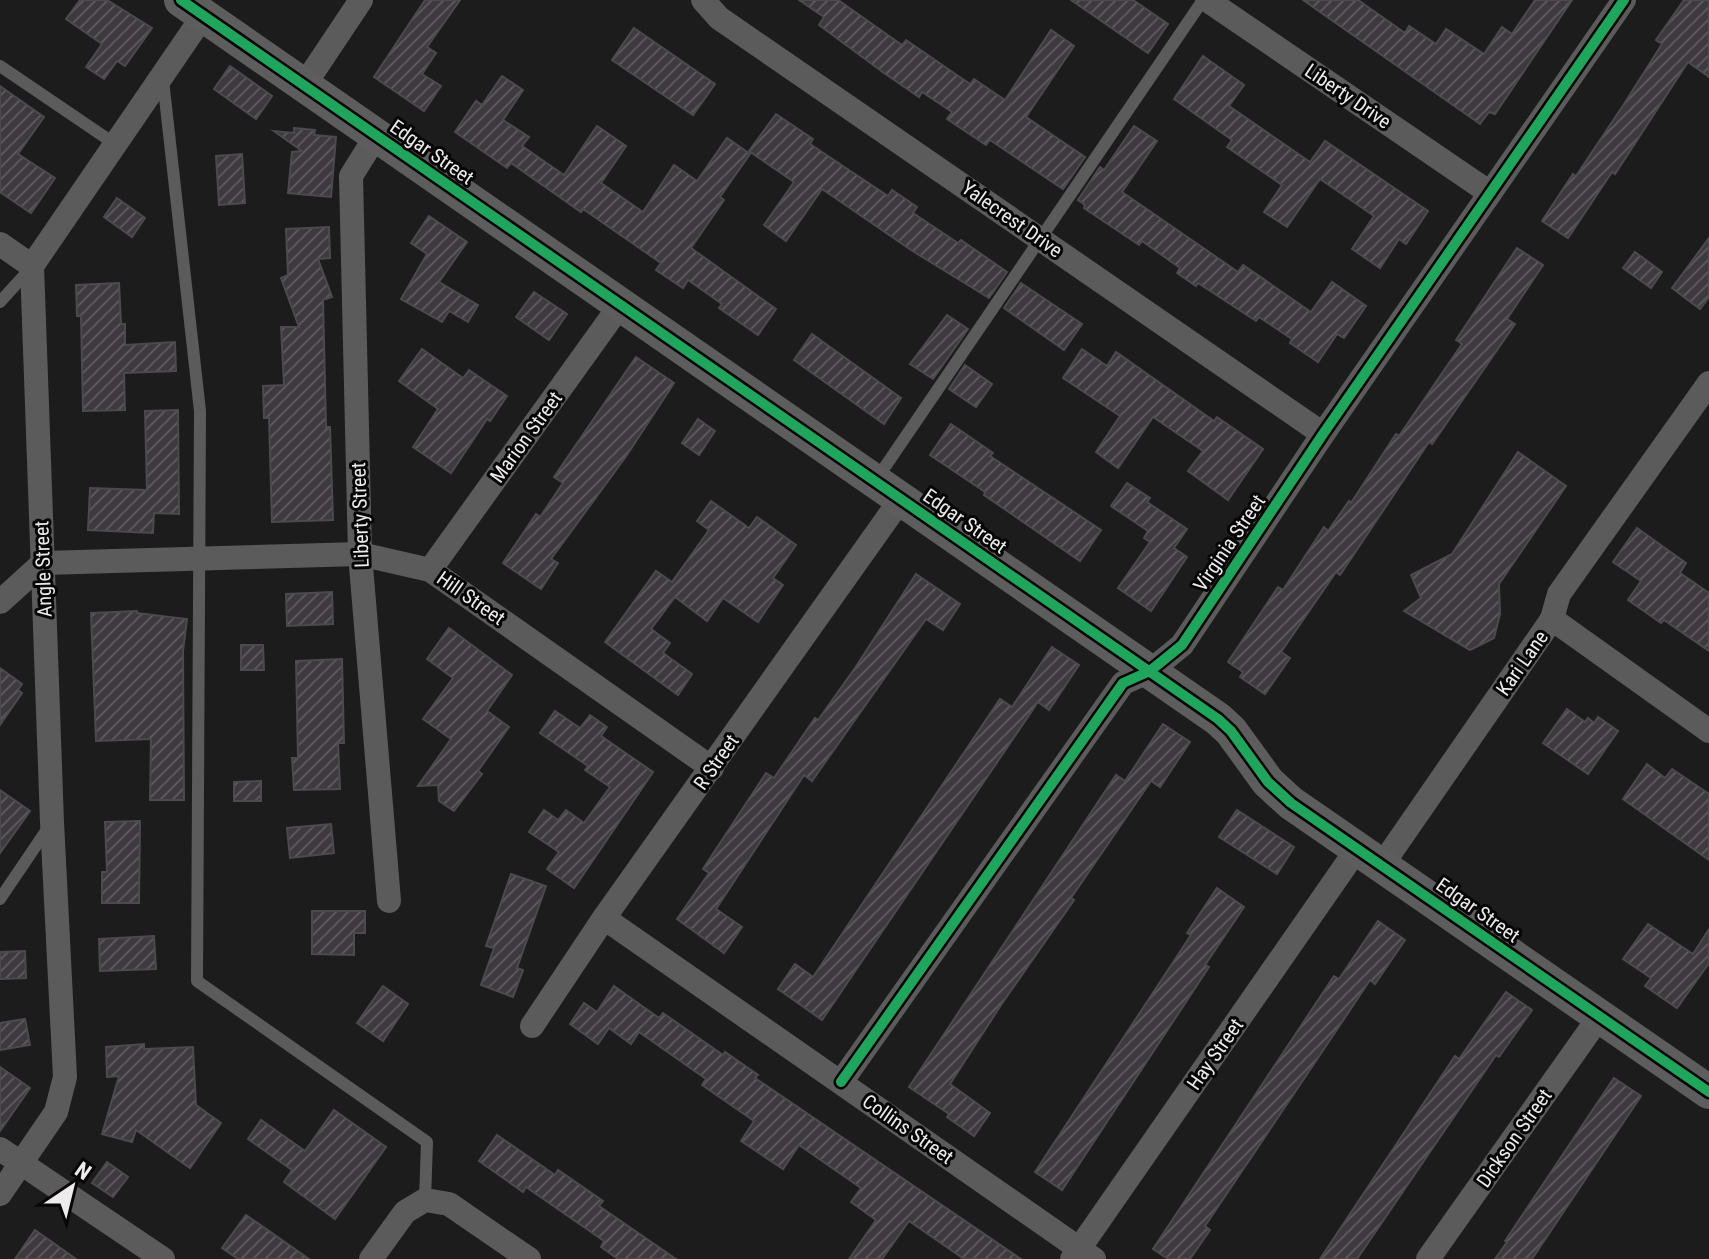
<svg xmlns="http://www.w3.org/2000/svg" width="1709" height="1259" viewBox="0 0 1709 1259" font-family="'Roboto Condensed',sans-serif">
<defs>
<pattern id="building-hatch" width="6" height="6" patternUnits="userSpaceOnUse" patternTransform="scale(2)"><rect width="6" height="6" fill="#3e393f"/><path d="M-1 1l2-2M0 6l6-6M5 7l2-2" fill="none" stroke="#5a565b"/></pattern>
</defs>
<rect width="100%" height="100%" fill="#1d1c1d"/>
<g fill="url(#building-hatch)" stroke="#4b4a4c" stroke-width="2">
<path d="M80,0h27l45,28 -27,38 -8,-5 -13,18 -18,-12 16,-23 -36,-25z"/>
<path d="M425,0h35l-33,47 9,6 -14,21 19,12 -17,25 -50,-34z"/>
<path d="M799,0h39l64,45 4,-5 64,44 4,-5 31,21 46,-70 23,16 -48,71 59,40 -22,32 -73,-49 -4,5 -39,-26 5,-7 -30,-20 -3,5 -35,-24 -65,-48 5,-8z"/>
<path d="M1071,0h62l35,24 -20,29z"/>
<path d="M1303,0h55l47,33 4,-7 27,18 10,-15 38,25 18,-27 10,7 23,-34h37l-77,114 -6,-2 -9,12z"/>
<path d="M1684,0h25v77l-21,-15 -73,112 -3,-2 -44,66 -26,-17 31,-47 3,2 48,-72 38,-60 -6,-4z"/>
<path d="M634,28l81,56 -22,31 -81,-55z"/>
<path d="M1203,56l41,29 -15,21 81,56 15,-21 103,70 -22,33 -7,-5 -19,29 -28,-19 22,-33 -54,-37 -33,48 -23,-15 18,-27 -55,-38 5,-7 -58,-41z"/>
<path d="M230,66l42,30 -16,23 -42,-30z"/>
<path d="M502,76l21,14 -20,30 26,17 -7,9 42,29 33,-49 29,20 -25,37 42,29 31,-47 23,16 30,-43 23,16 -30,43 4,3 -33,48 85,61 -18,26 -39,-27 3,-4 -34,-24 -5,8 -27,-18 5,-7 -78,-54 -2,3 -70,-49 -4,5 -52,-36 21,-31 6,4z"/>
<path d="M0,86l44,31 -26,37 37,24 -24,35 -31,-21z"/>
<path d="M776,114l37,25 -3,5 78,52 4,-6 25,17 -4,6 45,30 3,-3 46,32 -18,26 -78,-48 -89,-61 -36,52 -22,-16 30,-43 -45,-31z"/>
<path d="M1134,126l23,15 -35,51 116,80 5,-7 68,47 21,-30 34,24 -22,32 -7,-4 -19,28 -28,-19 2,-4 -33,-22 -3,4 -58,-38 -2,3 -19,-13 3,-5 -38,-27 -3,4 -55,-37 1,-3 -7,-5 22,-33 4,3z"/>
<path d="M294,128l21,2 -1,5 22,2 -5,60 -43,-4 4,-41 10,-1 -28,-20 20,2z"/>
<path d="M242,154l3,49 -26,2 -3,-49z"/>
<path d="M117,198l28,20 -13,19 -28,-20z"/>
<path d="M429,216l38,26 -28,40 39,23 -10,17 -19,-11 -7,11 -41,-23 26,-45 -16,-11z"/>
<path d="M329,227l1,31 -12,1 14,38 -9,3 3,127h4l3,93 -61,2 -3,-104h-5l-1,-32 21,-1 -3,-58h18l-18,-49 7,-3 -2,-46z"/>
<path d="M1709,238v59l-9,12 -28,-21z"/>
<path d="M1517,248l26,17 -36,54 8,5 -83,120 -3,-2 -89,133 -4,-3 -55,80 9,6 -25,36 -25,-17 3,-5 -15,-10 50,-75 5,3 41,-63 4,4 21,-30 2,2 45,-69 3,2 63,-92 -6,-4z"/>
<path d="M1635,252l27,20 -11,16 -28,-20z"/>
<path d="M119,283l2,41h4v21l50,-3 1,29 -52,2 1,37 -42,1 -2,-95h-4l-1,-31z"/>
<path d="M1021,283l61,41 -18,26 -60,-42z"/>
<path d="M534,292l33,22 -18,26 -33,-23z"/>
<path d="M947,315l21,14 -35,50 -23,-15z"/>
<path d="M812,334l89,64 -17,26 -90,-64z"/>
<path d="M422,349l41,29 6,-8 38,26 -17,25 -3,-2 -36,54 -38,-26 25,-38 -39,-28z"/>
<path d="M1082,349l25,17 9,-14 98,69 3,-4 46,32 -35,51 -40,-29 15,-20 -50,-34 -35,51 -22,-16 24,-36 -57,-38z"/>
<path d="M636,357l38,26 -47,72 -76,104 7,4 -17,26 -38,-26 33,-49 4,3 23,-34 -9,-6z"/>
<path d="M965,365l27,19 -16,23 -27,-18z"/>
<path d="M178,410l1,104 -25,-1 -1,20 -65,-3 2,-42 57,2 -2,-79z"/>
<path d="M698,419l17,12 -16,24 -17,-12z"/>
<path d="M951,424l42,29 -3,3 111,74 -21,31 -96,-66 1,-3 -55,-37z"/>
<path d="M1518,452l48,34 -67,98 1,30 -6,24 -24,12 -66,-39 17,-13 -10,-23 41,-21z"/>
<path d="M1127,483l23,15 -3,4 40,27 -13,19 13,9 -36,54 -33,-23 32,-46 -6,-4 4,-7 -37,-25z"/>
<path d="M711,501l38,27 8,-11 39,28 -23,33 10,7 -25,37 -35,-24 -16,23 -32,-24 -24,32 19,14 -7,10 29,21 -14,21 -73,-53 51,-71 16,11 37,-52 -12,-9z"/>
<path d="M1637,528l49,35 -6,10 29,20v58l-45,-31 -3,3 -33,-23 13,-19 -28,-19z"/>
<path d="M916,574l44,30 -17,26 -17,-11 -114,162 -8,-6 -88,134 26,18 -18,26 -47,-34 32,-46 -6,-4 63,-96 8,5 41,-60 3,2 37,-52z"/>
<path d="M332,592l1,32 -46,2 -1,-32z"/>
<path d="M137,611v2l50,6 -4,32 1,149h-34l1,-61 -55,2 -5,-128z"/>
<path d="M449,628l63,47 -25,36 22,16 -31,44 4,3 -28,37 -15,-10 -1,-16 -20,1 33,-47 -28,-20 30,-41 -26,-19z"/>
<path d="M241,645h22l1,25h-23z"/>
<path d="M1052,647l27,18 -30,45 -11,-8 -216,318 -44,-31 17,-25 18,13 187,-278 12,8z"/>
<path d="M342,659l2,84h-6l2,46 -46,1 -2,-32h6l-2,-97z"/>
<path d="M0,668l22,16 -4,6 4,3 -22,32z"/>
<path d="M1567,709l18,13 3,-4 6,5 4,-6 20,14 -30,43 -45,-31z"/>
<path d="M555,711l25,17 10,-13 17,12 -6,9 52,36 -79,116 -27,-19 12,-17 -30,-20 15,-22 14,10 8,-10 18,13 26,-36 -25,-17 3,-4 -48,-33z"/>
<path d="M1163,724l27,18 -30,45 -9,-6 -80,117 3,2 -73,105 -51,79 40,29 -16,23 -27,-19 2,-3 -40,-27 207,-312 9,6z"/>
<path d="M1647,764l18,14 7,-9 37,25v66l-86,-61z"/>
<path d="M261,781v20h-27v-19z"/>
<path d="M0,790l30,21 -30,42z"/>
<path d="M1237,810l57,37 -17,27 -58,-37z"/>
<path d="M140,821l-1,82h-37v-31h5l-2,-50z"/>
<path d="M331,824l3,29 -44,5 -3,-30z"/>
<path d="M511,874l35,12 -29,82 6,2 -10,27 -32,-12 13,-37 -8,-2z"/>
<path d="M1217,888l27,19 -39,58 4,2 -147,223 -27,-18 156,-237 -4,-2z"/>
<path d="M312,911h53v22h-11v22l-42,-1z"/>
<path d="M1378,921l27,19 -30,44 -5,-4 -46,69 -119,177 5,4 -20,29h-22l-15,-10 181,-273 5,3z"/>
<path d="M1648,924l45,30 16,-25v34l-32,45 -32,-22 6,-8 -28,-19z"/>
<path d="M154,936l2,33 -56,2 -1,-32z"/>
<path d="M25,951l1,27 -26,1v-27z"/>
<path d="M383,986l25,18 -25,37 -26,-18z"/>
<path d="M614,986l45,32 4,-5 60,42 2,-3 33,23 -3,3 266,181h-57l-55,-38 -27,38h-33l27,-39 -25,-18 10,-14 -62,-43 -16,24 -42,-28 13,-20 -52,-36 4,-6 -67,-47 -8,12 -22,-16 -11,16 -28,-20 14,-21 13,9z"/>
<path d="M1506,992l26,18 -33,47 -3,-2 -139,204h-37l135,-203 4,3z"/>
<path d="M25,1019l5,26 -30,5v-27z"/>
<path d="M144,1044v5l49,-2 3,58 25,18 -31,45 -54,-38 -4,12 -30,-8 17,-58 -12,1 -1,-30z"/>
<path d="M0,1067l30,21 -30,43z"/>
<path d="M1614,1078l27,18 -109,163h-37l12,-17 -2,-1z"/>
<path d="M334,1110l52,37 -51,72 -51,-37 8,-12 -44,-31 13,-19 44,31z"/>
<path d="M497,1135l58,40 3,-5 45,31 -4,5 77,53h-58l-17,-12 3,-6 -78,-54 -3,5 -44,-31z"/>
<path d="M107,1162l21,15 -15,20 -21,-14z"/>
<path d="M246,1215l63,44h-71l-16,-11z"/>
<path d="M35,1230l41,29h-61z"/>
</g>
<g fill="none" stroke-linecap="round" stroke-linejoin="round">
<g stroke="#5c5b5b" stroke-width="12">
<path d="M0,66l115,78"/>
<path d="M163,80l37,331 -3,570 230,161 -2,58"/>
<path d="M0,302l30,-33"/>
<path d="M876,480l327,-480"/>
<path d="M0,899l48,-71"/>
</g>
<g stroke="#5c5b5b" stroke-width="24">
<path d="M703,0l16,18 604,416"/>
<path d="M1207,0l283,193"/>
<path d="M303,87l58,-87"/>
<path d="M376,136l-25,40 9,378 29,347"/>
<path d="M0,244l32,22"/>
<path d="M430,570l191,-266"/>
<path d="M0,602l43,-39 317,-9 70,16 282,198"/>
<path d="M1552,619l7,-25 150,-211"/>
<path d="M1382,865l170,-246 157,112"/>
<path d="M604,918l490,341"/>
<path d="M532,1026l72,-108 297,-419"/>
<path d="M841,1082l282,-399 27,-12 32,-26 141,-211 301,-434"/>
<path d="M0,1149l163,110"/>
<path d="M0,1194l56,-82 9,-35 -13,-255 -20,-556 171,-250"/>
<path d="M371,1259l34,-47 20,-12 24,4 80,55"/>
<path d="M1072,1259l285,-410"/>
<path d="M1428,1259l172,-243"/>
</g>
<path stroke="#5e5d5e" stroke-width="34" d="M181,0l1037,719 13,12 37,51 23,21 418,289"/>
<defs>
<g id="cycleway">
<path d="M181,0l1037,719 13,12 37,51 23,21 418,289"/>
<path d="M841,1082l282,-399 27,-12 32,-26 141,-211 301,-434"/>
</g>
</defs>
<use href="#cycleway" stroke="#070607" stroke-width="15"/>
<use href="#cycleway" stroke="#20a55d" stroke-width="10"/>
</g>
<g text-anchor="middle" stroke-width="6" stroke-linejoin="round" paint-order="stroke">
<g font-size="20" fill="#eeebed" stroke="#070607">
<text transform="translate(1348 96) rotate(34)" y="7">Liberty Drive</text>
<text transform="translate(432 152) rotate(35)" y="7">Edgar Street</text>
<text transform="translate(1012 219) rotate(35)" y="7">Yalecrest Drive</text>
<text transform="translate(526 437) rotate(-54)" y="7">Marion Street</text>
<text transform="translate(360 515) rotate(-92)" y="7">Liberty Street</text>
<text transform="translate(965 521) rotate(35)" y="7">Edgar Street</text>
<text transform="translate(1229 543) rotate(-56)" y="7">Virginia Street</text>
<text transform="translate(43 569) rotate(-92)" y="7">Angle Street</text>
<text transform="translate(471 598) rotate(35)" y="7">Hill Street</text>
<text transform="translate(1522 663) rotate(-55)" y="7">Kari Lane</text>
<text transform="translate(716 762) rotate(-55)" y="7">R Street</text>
<text transform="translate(1478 910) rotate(35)" y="7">Edgar Street</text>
<text transform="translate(1215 1054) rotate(-55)" y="7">Hay Street</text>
<text transform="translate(908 1129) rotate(35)" y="7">Collins Street</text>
<text transform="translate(1514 1138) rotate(-55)" y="7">Dickson Street</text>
</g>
</g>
<g transform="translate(72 1187) rotate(35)" stroke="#070607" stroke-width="6" paint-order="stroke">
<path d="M0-6L14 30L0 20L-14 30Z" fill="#eeebed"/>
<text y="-12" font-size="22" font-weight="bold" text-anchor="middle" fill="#eeebed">N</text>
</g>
</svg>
